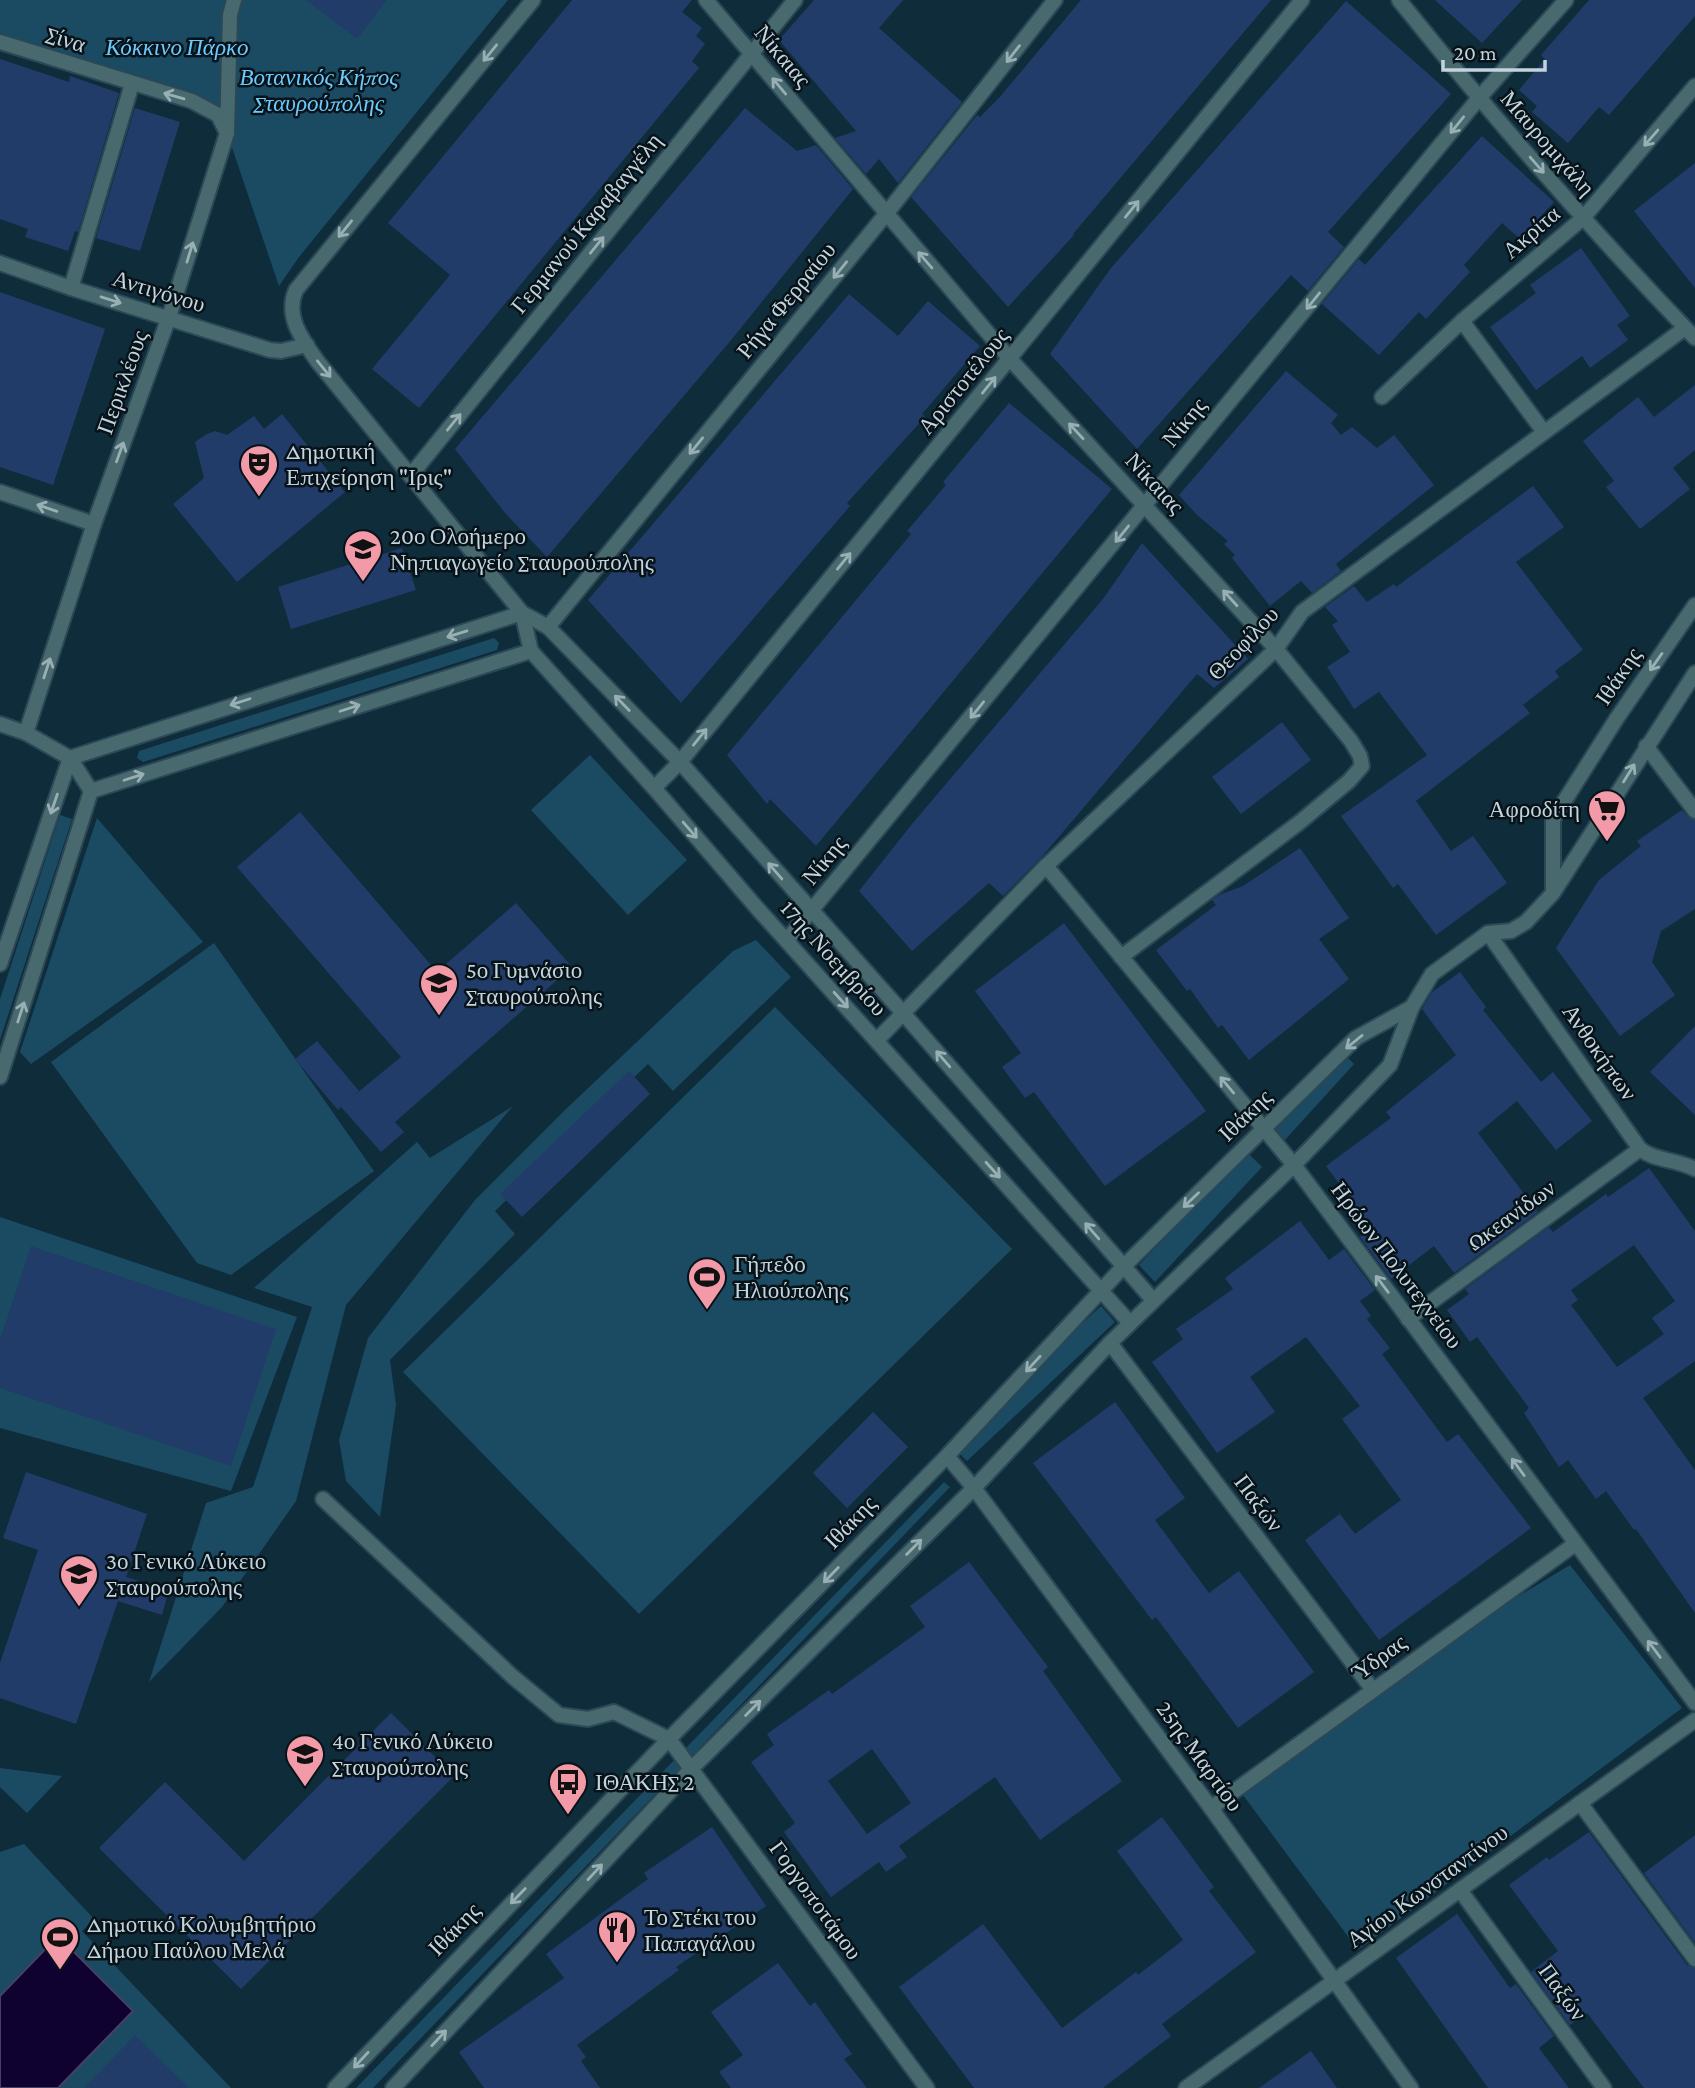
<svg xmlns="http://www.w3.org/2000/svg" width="1695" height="2088" viewBox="0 0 1695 2088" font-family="'Crimson Pro',serif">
<rect width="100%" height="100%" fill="#0f2c3b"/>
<g fill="#1a4b63">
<path d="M0,0h508l-209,257 -20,29 -52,-153 -9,-18 -218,-73z"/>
<path d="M494,638l5,5 -2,7 -354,112 -6,-4 2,-7z"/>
<path d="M590,755l97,105 -59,55 -97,-105z"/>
<path d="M60,815l12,4 -72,221v-41z"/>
<path d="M97,818l106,124 -172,122 -11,-12z"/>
<path d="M756,940l35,37 -118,114 -25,-27 -153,147 20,23 -125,126 6,45 -16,112 -34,-36 -7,-41 29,-102 107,-138 90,-90 168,-159z"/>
<path d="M214,943l160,228 -143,104 -34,-12 -146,-201z"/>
<path d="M775,1007l237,242 -373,365 -236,-242z"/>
<path d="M1348,1058l6,6 -70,77 -12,-14z"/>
<path d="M513,1106l-167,199 -50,196 -74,106 -73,75 57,-179 47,-16 59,-180 -58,-19 163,-146 13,16z"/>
<path d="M1247,1152l15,15 -107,115 -16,-17z"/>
<path d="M0,1217l297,100 -66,174 -231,-63z"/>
<path d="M1101,1306l14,16 -148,139 -15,-15z"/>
<path d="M944,1482l6,5 -577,601h-17z"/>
<path d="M1570,1565l112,143 -324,242 -118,-159 152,-119z"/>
<path d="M0,1769v-1l62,8 -35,37 -27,-26z"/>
<path d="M24,1844l70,75 -12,12 149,157h-231v-236z"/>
</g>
<path fill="#100230" stroke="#464164" stroke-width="2" d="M58,1936l75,75 -75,77h-58v-92z"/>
<g fill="#223c69" fill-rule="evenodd">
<path d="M306,0h81l-30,39z"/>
<path d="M572,0h120l-10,12 20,16 -6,8 9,8 -13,17 7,7 -280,340 -47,-39 78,-94 -62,-52z"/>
<path d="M814,0h89l-24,28 83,74 -64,81 -19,-24 -13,15 -31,-36 21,-7 -77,-91z"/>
<path d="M1081,0h190l-198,234 1,1 -66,72 -97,-110 66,-82 3,2 19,-19z"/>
<path d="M1435,0h87l-40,43z"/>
<path d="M1589,0h106v16l-86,99 -10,-8 -31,36 -36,-31 5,-6 -18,-16 26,-31 -4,-4z"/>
<path d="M1346,1l105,93 -123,138 16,15 -36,44 -17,-16 -154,174 -87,-95 61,-86z"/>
<path d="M0,59l69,23 1,-6 49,17 -41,139 -3,-1 -7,20 -43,-14 3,-8 -28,-10z"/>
<path d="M135,108l45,14 -40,129 -44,-13z"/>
<path d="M745,108l52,43 19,-6 37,44 -121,150 -185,218 -42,-44 -50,-64z"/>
<path d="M1482,136l72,66 -34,37 -18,-16 -38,42 6,7 -44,47 -7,-7 -40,43 -57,-51 37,-45 6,6z"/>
<path d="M1695,163v125l-61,-77z"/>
<path d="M1581,248l49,68 -13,9 11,15 -38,28 -8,-12 -46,34 -46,-63 46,-34 -6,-8z"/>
<path d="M0,292l105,37 -52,156 -53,-18z"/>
<path d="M849,294l49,42 30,-35 52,45 -58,68 3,3 -78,86 3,3 -169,197 -93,-103z"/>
<path d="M1286,371l52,44 -7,8 10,12 11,-8 25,21 17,-13 40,50 -98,79 5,7 -29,22 -11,-12 -31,25 -38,-48 3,-3 -11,-11 4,-3 -31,-26 -18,-20z"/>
<path d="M1695,385v65l-22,18 17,21 -50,40 -34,-42 8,-6 -31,-40 55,-44 16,20z"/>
<path d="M1009,403l103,86 -296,357 -46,-47 -3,5 -40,-49 184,-221 -4,-3 39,-46 -3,-3z"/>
<path d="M282,414l63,78 -108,90 -64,-78 31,-26 -9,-36 12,-8 8,-3 12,4 27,-19 10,13z"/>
<path d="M1533,486l31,41 -48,35 67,88 -28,21 4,6 -36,28 7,8 -114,88 35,50 22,-15 34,47 -71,52 -38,-51 -5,4 -52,-72 86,-61 -48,-63 -25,17 -27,-42 23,-15 -18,-27 6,-4 -13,-14 29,-21 13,16 27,-18 2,3z"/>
<path d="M1142,543l106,116 -34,29 -17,-14 -157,185 -37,37 -14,-13 -77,68 -53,-60 53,-67 191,-225z"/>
<path d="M402,548l14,42 -125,39 -13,-42z"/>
<path d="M1282,722l29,38 -70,54 -29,-37z"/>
<path d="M1682,810l6,7 7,3v89l-34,22 -9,31 23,33 -55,41 -64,-88 43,-68 42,-34 -4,-5z"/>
<path d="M300,812l137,160 79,-69 56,64 -177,155 9,10 -23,20 -40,-45 -3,3 -43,-51 22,-18 42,50 -13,11 55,-45 -164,-190z"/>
<path d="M1300,848l49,70 -30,21 30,40 -100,81 -27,-35 -4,3 -28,-39 -3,2 -31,-41 60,-45 -4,-5 7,-5 24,-9z"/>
<path d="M1064,923l142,188 -101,75 -71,-94 -9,6 -23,-31 19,-14 -46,-62z"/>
<path d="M1460,972l26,35 -3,3 58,72 12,-10 39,49 -36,29 -39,-49 -39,32 60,79 -84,61 -20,-27 -43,33 -31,-42 12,-9 -46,-62 65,-48 -5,-6 70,-57 -34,-46 10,-17z"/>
<path d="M1695,1026v89l-45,-43z"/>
<path d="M629,1071l21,23 -128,123 -22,-23z"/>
<path d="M1649,1168l46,63v130l-52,37 52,72v143l-59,-84 -2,1 -28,-39 -10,8 -28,-39 -9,7 -35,-54 5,-5 -52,-71 -7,5 -23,-32 22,-16 -4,-5 84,-62 4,5 53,-38 2,3zM1634,1245l41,56 -23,17 12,16 -47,33 -46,-62 7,-5 -7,-10z"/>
<path d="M1300,1221l29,39 15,-11 31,41 -15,11 11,15 -4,3 23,29 -8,6 65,88 11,-8 73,94 -152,112 -74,-100 35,-26 15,20 46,-34 -59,-81 18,-13 -54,-69 -56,40 25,35 -58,41 -65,-91 31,-23 -7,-10 57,-40 -8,-11z"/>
<path d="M31,1246l245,83 -45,137 -231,-78v-48z"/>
<path d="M1115,1402l70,96 -30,22 54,73 30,-22 75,101 -76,56 -82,-111 -4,3 -119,-157z"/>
<path d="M873,1412l35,35 -61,61 -34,-35z"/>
<path d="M26,1472l121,42 -21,63 43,13 -7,25 -44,-14 -42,123 -76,-26v-35l38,-113 -35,-12z"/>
<path d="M969,1562l79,105 -5,4 79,110 -82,59 -45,-63 -96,69 8,11 -21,15 -7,-10 -48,35 -47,-65 11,-9 -44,-61 23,-17 -7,-11 62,-44 3,4 93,-67 -15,-21zM872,1749l39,54 -44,31 -39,-53z"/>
<path d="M391,1713l63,63 -213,213 -142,-141 66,-66 79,79z"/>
<path d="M1162,1817l52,70 -5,4 47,61 -94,72 9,12 -68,52h-129l-75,-101 84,-63 79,104 74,-56 2,3 45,-35 -66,-89z"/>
<path d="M712,1827l54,79 -90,61 3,3 -102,75 9,12 -5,4 19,27h-116l-25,-36 105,-74 -18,-24 102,-75 -4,-6z"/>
<path d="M1589,1832l98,133 8,3v120h-51l-57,-75 -17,12 -39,-53 27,-21 -49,-66 38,-28 2,3z"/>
<path d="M1695,1835v108l-51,-70z"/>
<path d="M1457,1914l53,74 6,-4 38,52 -15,12 30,40h-81l-92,-130z"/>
<path d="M778,1963l32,43 5,-4 37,52 -8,5 23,29h-136l-12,-16 24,-17 -32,-43z"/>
<path d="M135,2035l54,53h-105z"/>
<path d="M1311,2051l26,37h-78z"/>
</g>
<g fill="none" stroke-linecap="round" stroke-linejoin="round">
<defs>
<path id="service" d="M323,1499l190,178 46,38 29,4 26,-7 55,27"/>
<g id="pedestrian">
<path d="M227,133l3,-118 4,-15"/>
<path d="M71,288l61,-204"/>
</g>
<g id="minor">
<path d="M706,0l304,359 266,290 75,92 9,15 2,10 -13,15 -49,41 -179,135"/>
<path d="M1399,0c94,117 192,230 296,338"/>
<path d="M0,42l192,59 26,14 9,18 -58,184 -75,207 -68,209"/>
<path d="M1462,321l82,111"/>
<path d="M1382,397l80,-76 121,-103 112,-132"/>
<path d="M411,475l384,-475"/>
<path d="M0,492l94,32"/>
<path d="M548,627l338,-413 169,-214"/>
<path d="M0,724l26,9 44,25 21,33"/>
<path d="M1646,746l49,65"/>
<path d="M654,788l26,-26 622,-762"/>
<path d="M1046,866l248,299 401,538"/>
<path d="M787,940l692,-842 87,-98"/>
<path d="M0,964l70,-206 452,-145"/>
<path d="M877,1040l169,-174 230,-217 26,-37 383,-284"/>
<path d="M0,1077l91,-286 440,-140"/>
<path d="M1408,1319l232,-170"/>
<path d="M1110,1343l263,347"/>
<path d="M669,1739l258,349"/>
<path d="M1580,1803l115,156"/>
<path d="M1211,1808l364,-264"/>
<path d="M1460,1890l144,198"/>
<path d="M1186,2088l509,-368"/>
</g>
<g id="tertiary">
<path d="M533,0l-237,290c-12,26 7,51 22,72l204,251 26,14 132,135 223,251 250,287"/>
<path d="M0,263l71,25 199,62 11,1 26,-6"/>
<path d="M522,613l9,38 123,137 103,120 373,415"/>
<path d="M1553,890v-71l64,-101 78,-113"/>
<path d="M1488,933l152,216c15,12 36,10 55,20"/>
<path d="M947,1456l27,32 237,320 200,280"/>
<path d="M335,2088l334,-349 278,-283 176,-189 233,-229 56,-31"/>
<path d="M393,2088l298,-319 283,-281 136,-145 184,-178 96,-100 22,-58 20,-33 56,-41 23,-2 15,-9 27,-29 142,-220"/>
</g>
</defs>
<use href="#service" stroke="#2c4755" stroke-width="18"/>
<use href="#pedestrian" stroke="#2c4755" stroke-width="18"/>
<use href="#minor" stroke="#2c4755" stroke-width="18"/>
<use href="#tertiary" stroke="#2c4755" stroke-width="18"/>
<use href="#service" stroke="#48696d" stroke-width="14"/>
<use href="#pedestrian" stroke="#48696d" stroke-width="14"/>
<use href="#minor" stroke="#48696d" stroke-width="14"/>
<use href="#tertiary" stroke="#48696d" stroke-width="14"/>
</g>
<defs><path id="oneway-shaft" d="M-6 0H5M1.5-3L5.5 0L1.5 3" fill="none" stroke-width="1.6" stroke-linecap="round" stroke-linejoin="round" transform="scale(1.75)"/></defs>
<g stroke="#99afb6">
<use href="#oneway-shaft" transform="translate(490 53) rotate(129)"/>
<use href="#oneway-shaft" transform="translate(1013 54) rotate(128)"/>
<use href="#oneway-shaft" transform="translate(779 86) rotate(-130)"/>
<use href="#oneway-shaft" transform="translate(174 96) rotate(-164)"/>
<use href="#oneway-shaft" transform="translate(1457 125) rotate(129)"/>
<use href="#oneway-shaft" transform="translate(1651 138) rotate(131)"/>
<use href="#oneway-shaft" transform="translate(1537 165) rotate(49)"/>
<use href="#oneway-shaft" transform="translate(1132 209) rotate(-51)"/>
<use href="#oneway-shaft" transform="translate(345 229) rotate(129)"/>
<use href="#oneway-shaft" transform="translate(597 245) rotate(-51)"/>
<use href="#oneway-shaft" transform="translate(190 252) rotate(-73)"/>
<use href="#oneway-shaft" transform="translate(925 260) rotate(-131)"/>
<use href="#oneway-shaft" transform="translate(840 270) rotate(129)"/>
<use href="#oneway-shaft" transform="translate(111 300) rotate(17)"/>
<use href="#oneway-shaft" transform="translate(1313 301) rotate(129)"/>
<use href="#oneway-shaft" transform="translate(324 369) rotate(51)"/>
<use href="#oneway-shaft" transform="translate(989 385) rotate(-51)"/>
<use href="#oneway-shaft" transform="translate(454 422) rotate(-51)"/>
<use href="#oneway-shaft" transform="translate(1076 431) rotate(-133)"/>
<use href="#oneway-shaft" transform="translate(696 446) rotate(129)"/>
<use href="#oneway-shaft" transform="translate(120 452) rotate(-70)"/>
<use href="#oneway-shaft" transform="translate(47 508) rotate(-161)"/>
<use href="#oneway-shaft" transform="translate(1122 534) rotate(129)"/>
<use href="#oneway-shaft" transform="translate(844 561) rotate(-51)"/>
<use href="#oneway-shaft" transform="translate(1230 598) rotate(-132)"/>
<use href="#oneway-shaft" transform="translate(457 634) rotate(163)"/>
<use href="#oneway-shaft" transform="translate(1656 662) rotate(125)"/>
<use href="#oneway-shaft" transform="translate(47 668) rotate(-72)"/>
<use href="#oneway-shaft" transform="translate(240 702) rotate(162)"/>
<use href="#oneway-shaft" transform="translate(622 703) rotate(-134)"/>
<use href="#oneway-shaft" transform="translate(350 708) rotate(-18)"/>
<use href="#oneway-shaft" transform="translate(977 710) rotate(129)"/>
<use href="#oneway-shaft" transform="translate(700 737) rotate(-51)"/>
<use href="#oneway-shaft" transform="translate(1629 773) rotate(-58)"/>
<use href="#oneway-shaft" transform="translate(134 777) rotate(-18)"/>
<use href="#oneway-shaft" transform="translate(54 804) rotate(109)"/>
<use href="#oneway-shaft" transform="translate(690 830) rotate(49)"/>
<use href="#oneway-shaft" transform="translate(775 871) rotate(-131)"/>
<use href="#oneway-shaft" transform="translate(841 1000) rotate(48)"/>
<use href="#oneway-shaft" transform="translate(21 1012) rotate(-72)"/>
<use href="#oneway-shaft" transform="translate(1354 1042) rotate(141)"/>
<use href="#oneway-shaft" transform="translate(943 1059) rotate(-131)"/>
<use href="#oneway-shaft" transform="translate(1227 1085) rotate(-130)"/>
<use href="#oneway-shaft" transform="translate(993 1170) rotate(48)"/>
<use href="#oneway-shaft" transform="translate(1191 1200) rotate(136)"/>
<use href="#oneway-shaft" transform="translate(1092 1231) rotate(-131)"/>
<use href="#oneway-shaft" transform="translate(1382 1284) rotate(-127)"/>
<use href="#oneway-shaft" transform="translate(1033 1364) rotate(133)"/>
<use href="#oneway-shaft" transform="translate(1518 1467) rotate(-126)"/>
<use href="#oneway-shaft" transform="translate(914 1547) rotate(-45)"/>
<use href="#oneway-shaft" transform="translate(831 1575) rotate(134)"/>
<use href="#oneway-shaft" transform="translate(1654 1649) rotate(-127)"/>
<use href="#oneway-shaft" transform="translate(753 1708) rotate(-45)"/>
<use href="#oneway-shaft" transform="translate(595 1872) rotate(-47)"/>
<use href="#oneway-shaft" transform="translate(518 1896) rotate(134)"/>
<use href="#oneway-shaft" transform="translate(439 2038) rotate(-47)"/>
<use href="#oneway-shaft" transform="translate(361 2060) rotate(133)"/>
</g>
<defs>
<symbol id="theatre-pin" viewBox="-11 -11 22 30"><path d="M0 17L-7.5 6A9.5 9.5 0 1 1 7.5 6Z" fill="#f39aa9" stroke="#071319"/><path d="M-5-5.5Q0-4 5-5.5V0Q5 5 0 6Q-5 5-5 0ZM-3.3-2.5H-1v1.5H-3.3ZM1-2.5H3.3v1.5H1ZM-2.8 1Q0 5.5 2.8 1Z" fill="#111"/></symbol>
<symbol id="school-pin" viewBox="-11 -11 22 30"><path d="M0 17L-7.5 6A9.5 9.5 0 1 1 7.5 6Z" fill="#f39aa9" stroke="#071319"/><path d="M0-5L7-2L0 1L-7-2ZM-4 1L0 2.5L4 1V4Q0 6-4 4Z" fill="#111"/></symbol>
<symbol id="supermarket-pin" viewBox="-11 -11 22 30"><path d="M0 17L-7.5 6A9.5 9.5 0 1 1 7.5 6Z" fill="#f39aa9" stroke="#071319"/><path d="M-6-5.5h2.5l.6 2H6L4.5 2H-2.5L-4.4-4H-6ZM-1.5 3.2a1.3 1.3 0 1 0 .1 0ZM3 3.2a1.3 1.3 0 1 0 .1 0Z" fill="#111"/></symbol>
<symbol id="stadium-pin" viewBox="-11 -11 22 30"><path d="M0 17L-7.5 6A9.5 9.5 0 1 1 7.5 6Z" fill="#f39aa9" stroke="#071319"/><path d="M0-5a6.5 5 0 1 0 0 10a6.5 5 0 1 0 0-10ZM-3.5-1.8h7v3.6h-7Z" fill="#111"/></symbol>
<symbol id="bus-pin" viewBox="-11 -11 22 30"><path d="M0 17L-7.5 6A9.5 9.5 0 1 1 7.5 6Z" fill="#f39aa9" stroke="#071319"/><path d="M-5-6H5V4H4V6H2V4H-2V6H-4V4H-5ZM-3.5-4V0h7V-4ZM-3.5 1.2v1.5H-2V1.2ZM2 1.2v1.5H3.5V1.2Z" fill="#111"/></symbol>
<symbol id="restaurant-pin" viewBox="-11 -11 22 30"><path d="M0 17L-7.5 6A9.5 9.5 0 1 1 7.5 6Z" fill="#f39aa9" stroke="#071319"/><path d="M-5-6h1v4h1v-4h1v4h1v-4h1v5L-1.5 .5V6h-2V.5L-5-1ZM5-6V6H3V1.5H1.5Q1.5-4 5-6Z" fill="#111"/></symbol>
</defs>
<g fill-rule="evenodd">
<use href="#theatre-pin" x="237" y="442" width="44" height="60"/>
<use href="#school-pin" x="341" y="527" width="44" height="60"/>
<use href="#supermarket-pin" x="1585" y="787" width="44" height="60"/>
<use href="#school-pin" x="417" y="961" width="44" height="60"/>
<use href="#stadium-pin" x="685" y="1255" width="44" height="60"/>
<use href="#school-pin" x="57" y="1552" width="44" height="60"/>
<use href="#school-pin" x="283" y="1732" width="44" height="60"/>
<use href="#bus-pin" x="546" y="1760" width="44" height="60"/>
<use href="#restaurant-pin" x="595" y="1908" width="44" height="60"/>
<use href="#stadium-pin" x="38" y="1915" width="44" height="60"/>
</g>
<g text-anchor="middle" stroke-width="5" stroke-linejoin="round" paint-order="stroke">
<g font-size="23" fill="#c4d4dd" stroke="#071319">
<text transform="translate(66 39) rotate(18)" y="8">Σίνα</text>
<text transform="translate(783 56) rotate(50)" y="8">Νίκαιας</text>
<text transform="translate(1548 143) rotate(49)" y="8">Μαυρομιχάλη</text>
<text transform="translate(586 223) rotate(-51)" y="8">Γερμανού Καραβαγγέλη</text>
<text transform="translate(1531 232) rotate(-41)" y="8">Ακρίτα</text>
<text transform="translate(159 291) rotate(17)" y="8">Αντιγόνου</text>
<text transform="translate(786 300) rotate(-51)" y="8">Ρήγα Φερραίου</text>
<text transform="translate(963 381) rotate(-51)" y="8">Αριστοτέλους</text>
<text transform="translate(122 382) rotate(-70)" y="8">Περικλέους</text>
<text transform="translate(1184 422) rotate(-51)" y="8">Νίκης</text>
<text transform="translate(1155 483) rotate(47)" y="8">Νίκαιας</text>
<text transform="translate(1243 643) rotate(-47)" y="8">Θεοφίλου</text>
<text transform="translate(1618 676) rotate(-56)" y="8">Ιθάκης</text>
<text transform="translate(824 860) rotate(-51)" y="8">Νίκης</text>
<text transform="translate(834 958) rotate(48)" y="8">17ης Νοεμβρίου</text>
<text transform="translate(1600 1052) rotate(55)" y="8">Ανθοκήπων</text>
<text transform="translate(1245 1115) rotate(-44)" y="8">Ιθάκης</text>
<text transform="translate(1511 1215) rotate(-36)" y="8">Ωκεανίδων</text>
<text transform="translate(1397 1265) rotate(53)" y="8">Ηρώων Πολυτεχνείου</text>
<text transform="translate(1259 1503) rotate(53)" y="8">Παξών</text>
<text transform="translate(850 1522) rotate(-46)" y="8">Ιθάκης</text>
<text transform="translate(1379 1657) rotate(-36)" y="8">Ύδρας</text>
<text transform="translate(1200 1756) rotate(54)" y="8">25ης Μαρτίου</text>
<text transform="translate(1427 1886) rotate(-36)" y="8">Αγίου Κωνσταντίνου</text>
<text transform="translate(816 1900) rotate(54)" y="8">Γοργοποτάμου</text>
<text transform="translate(454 1929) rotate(-46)" y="8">Ιθάκης</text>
<text transform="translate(1563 1992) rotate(54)" y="8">Παξών</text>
</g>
<g font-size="23" font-style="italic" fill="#6ccbfe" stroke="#071319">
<text x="177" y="55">Κόκκινο Πάρκο</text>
<text x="319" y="85">Βοτανικός Κήπος<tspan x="319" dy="26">Σταυρούπολης</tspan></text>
</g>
<g font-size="23" fill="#c4d4dd" stroke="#071319" text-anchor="start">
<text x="286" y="459">Δημοτική<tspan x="286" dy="26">Επιχείρηση "Ιρις"</tspan></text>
<text x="390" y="544">20ο Ολοήμερο<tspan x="390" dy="26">Νηπιαγωγείο Σταυρούπολης</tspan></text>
<text x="1580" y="817" text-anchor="end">Αφροδίτη</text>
<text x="466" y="978">5ο Γυμνάσιο<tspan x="466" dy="26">Σταυρούπολης</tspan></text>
<text x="734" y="1272">Γήπεδο<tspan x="734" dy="26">Ηλιούπολης</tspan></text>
<text x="106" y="1569">3ο Γενικό Λύκειο<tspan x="106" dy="26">Σταυρούπολης</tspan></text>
<text x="332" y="1749">4ο Γενικό Λύκειο<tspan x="332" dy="26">Σταυρούπολης</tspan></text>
<text x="595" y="1790">ΙΘΑΚΗΣ 2</text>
<text x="644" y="1925">Το Στέκι του<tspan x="644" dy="26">Παπαγάλου</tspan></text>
<text x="87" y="1932">Δημοτικό Κολυμβητήριο<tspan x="87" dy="26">Δήμου Παύλου Μελά</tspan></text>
</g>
</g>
<path d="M1443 60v10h102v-10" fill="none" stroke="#c4d4dd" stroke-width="3.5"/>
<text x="1454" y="60" font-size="21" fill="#c4d4dd" stroke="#071319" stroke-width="5" paint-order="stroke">20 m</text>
</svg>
